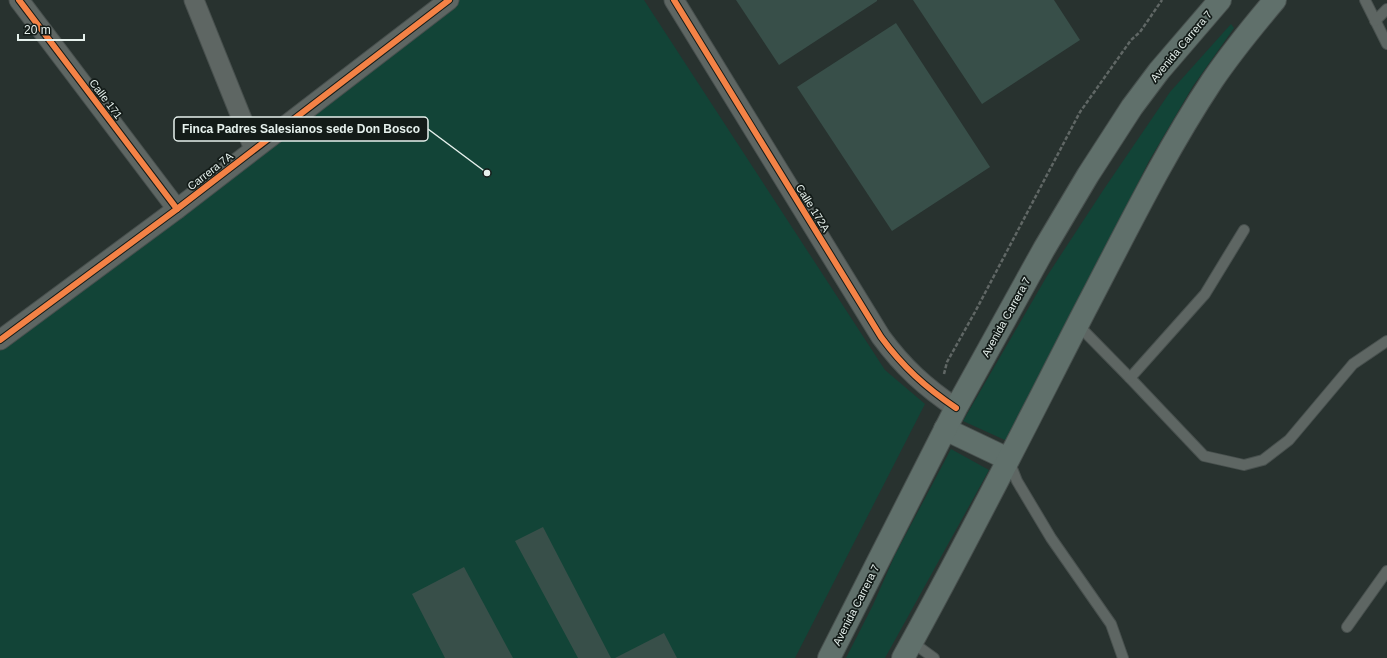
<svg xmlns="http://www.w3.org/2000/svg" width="1387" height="658" viewBox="0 0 1387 658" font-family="Helvetica,sans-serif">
<rect width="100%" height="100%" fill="#28322f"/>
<g fill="#124437">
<path d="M435,0h209l241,370 40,34 -130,254h-795v-313z"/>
<path d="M1231,24l3,4 -41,58 -44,75 -54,108 -88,172 -44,-20 84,-145 57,-87 66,-97z"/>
<path d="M951,449l38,21 -104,188h-39l27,-53 22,-50z"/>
</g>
<g fill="#384f49">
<path d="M736,0h141v1l-98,64z"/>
<path d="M913,0h141l26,40 -98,64z"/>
<path d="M896,23l94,144 -98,64 -95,-144z"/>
<path d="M543,527l68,131h-33l-63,-117z"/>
<path d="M464,567l49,91h-68l-33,-64z"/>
<path d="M664,633l13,25h-62z"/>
</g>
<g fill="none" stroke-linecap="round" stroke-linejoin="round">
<defs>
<g id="lane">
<path d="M1365,0l22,44"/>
<path d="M1375,21l12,-12"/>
<path d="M1078,325l52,53 74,78 40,9 19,-5 26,-20 64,-76 34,-23"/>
<path d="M1130,378l75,-84 39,-64"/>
<path d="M1009,461l8,20 34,57 60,86 12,34"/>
<path d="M1347,627l40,-56"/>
<path d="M912,642l22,16"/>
</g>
<g id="street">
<path d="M19,0l158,209"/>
<path d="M194,0l60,149"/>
<path d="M674,0l207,337c22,30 44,50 75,71"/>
<path d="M0,340l177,-131 272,-209"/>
</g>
<g id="primary">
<path d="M945,429l63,30"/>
<path d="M829,658l127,-250 88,-159 44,-74 44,-68 27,-36 61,-71"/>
<path d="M903,658c63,-113 121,-229 180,-344 41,-78 80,-159 129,-233 19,-28 41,-55 63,-81"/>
</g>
</defs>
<use href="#lane" stroke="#48504e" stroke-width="12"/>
<use href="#street" stroke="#48504e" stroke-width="21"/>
<use href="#primary" stroke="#48504e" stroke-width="24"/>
<path stroke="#606765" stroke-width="2.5" stroke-dasharray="4 2" stroke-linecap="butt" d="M944,374l3,-12 28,-50 105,-200 51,-72 9,-8 22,-32"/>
<use href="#lane" stroke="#5e6663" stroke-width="10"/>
<use href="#street" stroke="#5e6663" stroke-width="19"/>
<use href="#primary" stroke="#60706b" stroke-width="22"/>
<defs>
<g id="cycleway">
<path d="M19,0l158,209"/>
<path d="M674,0l207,337c22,30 44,50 75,71"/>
<path d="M0,340l177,-131 272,-209"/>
</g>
</defs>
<use href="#cycleway" stroke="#131b18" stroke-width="8"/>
<use href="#cycleway" stroke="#f48246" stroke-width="6"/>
</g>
<g text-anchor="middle" stroke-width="3.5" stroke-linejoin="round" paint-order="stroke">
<g font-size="11" fill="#e6f1ed" stroke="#131b18">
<text transform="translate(1181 46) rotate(-50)" y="4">Avenida Carrera 7</text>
<text transform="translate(106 99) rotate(53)" y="4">Calle 171</text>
<text transform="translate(210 171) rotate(-38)" y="4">Carrera 7A</text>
<text transform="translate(813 208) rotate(58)" y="4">Calle 172A</text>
<text transform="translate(1006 317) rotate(-61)" y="4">Avenida Carrera 7</text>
<text transform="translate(856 605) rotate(-63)" y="4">Avenida Carrera 7</text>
</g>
</g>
<path fill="none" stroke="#e6f1ed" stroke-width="1.5" d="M487 173L428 129"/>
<circle fill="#e6f1ed" stroke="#131b18" stroke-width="1.5" cx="487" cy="173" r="4"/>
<rect fill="#131b18" stroke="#e6f1ed" stroke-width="1.5" x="174" y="117" width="254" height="24" rx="4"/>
<g font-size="12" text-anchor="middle" font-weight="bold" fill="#e6f1ed">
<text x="301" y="133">Finca Padres Salesianos sede Don Bosco</text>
</g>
<path d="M18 34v6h66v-6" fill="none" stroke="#e6f1ed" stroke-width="2"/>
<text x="24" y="34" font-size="12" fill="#e6f1ed" stroke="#131b18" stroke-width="3" paint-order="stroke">20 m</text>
</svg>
